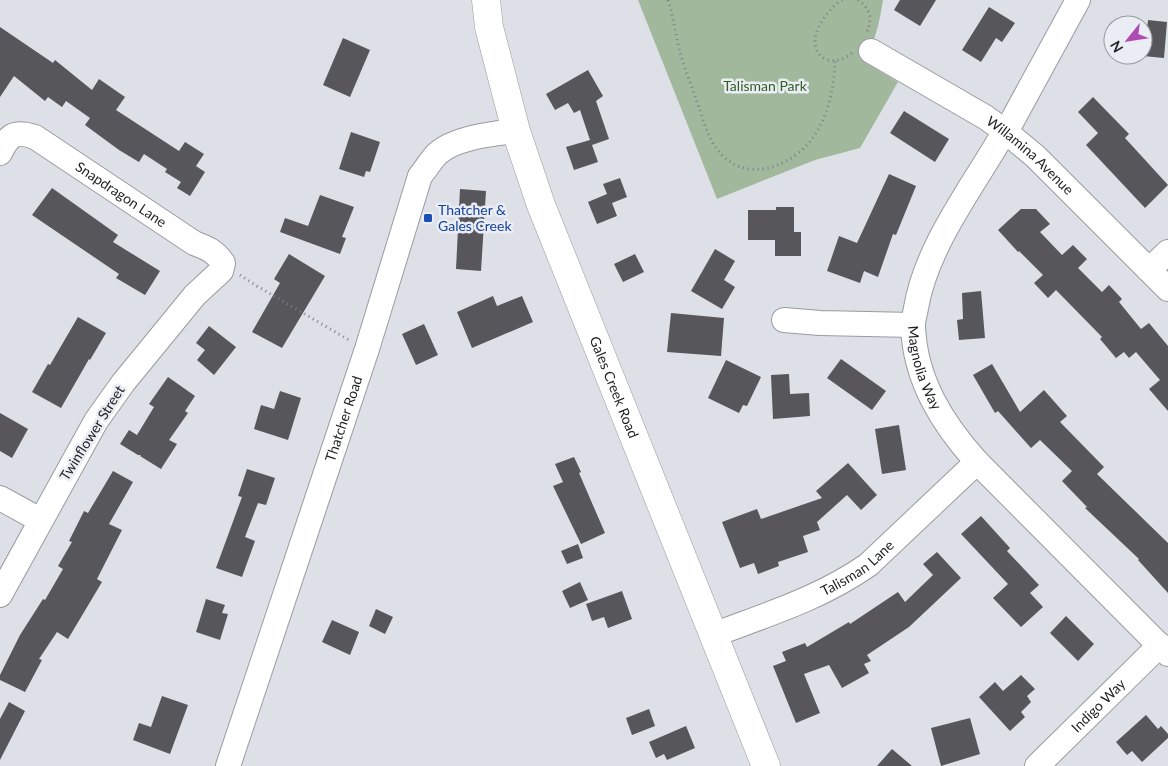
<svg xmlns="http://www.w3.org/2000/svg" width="1168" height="766" viewBox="0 0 1168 766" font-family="Lato,sans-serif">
<rect width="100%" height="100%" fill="#dde0e6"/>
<path fill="#a2b89c" d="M638,0h245c-2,12 -4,24 -8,36 -3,9 -9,16 -9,27l32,19 -38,66 -45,12 -98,39z"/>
<g fill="#56565b">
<path d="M900,0h36l-16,26 -26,-16z"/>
<path d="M989,7l26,16 -13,19 -6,-4 -15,24 -19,-12z"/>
<path d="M1148,20l19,2 -3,36 -21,-2v-27l4,1z"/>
<path d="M0,27l53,36 2,-3 37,30 7,-11 26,18 -9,13 63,41 6,-9 19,12 -8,12 9,6 -15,24 -13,-8 4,-6 -16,-10 2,-3 -23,-15 -5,8 -20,-12 -34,-25 5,-7 -24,-17 -4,6 -14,-10 -3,4 -31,-25 -14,21z"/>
<path d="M343,38l27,12 -20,47 -27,-12z"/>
<path d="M588,70l15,26 -7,5 13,38 -17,6 6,17 -24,8 -8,-23 24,-7 -10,-30 -6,3 -6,-10 -13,7 -9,-16z"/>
<path d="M1093,97l36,37 -4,4 43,47 -23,23 -59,-63 12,-12 -20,-21z"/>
<path d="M904,111l45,28 -14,23 -45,-29z"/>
<path d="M351,132l29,10 -10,30 -4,-1 -2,6 -25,-8z"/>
<path d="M889,174l27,12 -20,49 -3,-1 -15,43 -14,-6 -4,12 -33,-12 12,-35 18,7z"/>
<path d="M620,178l7,19 -15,6 5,13 -20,8 -9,-22 19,-8 -4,-10z"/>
<path d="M52,188l66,47 -5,7 47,29 -15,24 -29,-17 3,-4 -87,-59z"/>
<path d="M460,189l26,2 -5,80 -25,-2z"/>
<path d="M320,195l34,12 -12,30 4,1 -6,16 -60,-22 5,-14 23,8z"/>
<path d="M776,207h18v25h7v24h-26v-16h-27v-30h28z"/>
<path d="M1021,209h15l14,15 -10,8 22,23 11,-10 14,14 -9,9 24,24 7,-7 13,14 -3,3 22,27 8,-6 19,23v65l-19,-22 11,-9 -24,-28 -7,6 -5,-6 -8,6 -16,-19 2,-2 -46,-47 -8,8 -14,-15 9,-8 -24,-24 -1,1 -20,-22z"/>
<path d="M715,249l20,12 -11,19 11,7 -13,22 -31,-18z"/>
<path d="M289,254l36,22 -43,72 -30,-16 28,-49 -6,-4z"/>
<path d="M635,254l9,18 -21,10 -9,-18z"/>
<path d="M981,291l4,47 -26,2 -2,-20 6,-1 -1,-26z"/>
<path d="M493,296l4,10 25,-10 11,26 -61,26 -15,-36z"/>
<path d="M671,313l53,5 -3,38 -54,-4z"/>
<path d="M78,317l28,16 -16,27 -1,-1 -28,49 -29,-16 16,-28 2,1z"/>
<path d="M424,324l14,31 -22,10 -14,-31z"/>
<path d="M209,326l27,21 -22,28 -17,-15 8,-10 -9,-7z"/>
<path d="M841,359l45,32 -14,19 -45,-32z"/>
<path d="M726,360l35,17 -14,29 -4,-1 -4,8 -31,-15z"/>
<path d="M992,364l28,48 24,-22 23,26 -7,6 44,45 -7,7 71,69v50l-30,-33 1,-1 -54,-51 2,-1 -25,-26 10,-10 -32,-31 -9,8 -33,-37 -3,2 -22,-38z"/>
<path d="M789,374l1,20 19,-1 1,23 -37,3 -2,-44z"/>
<path d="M168,377l27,19 -10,15 3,2 -19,27 8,4 -16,25 -21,-13 1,-1h-3l-18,-11 9,-14 8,5 17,-28 -5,-3z"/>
<path d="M280,391l21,7 -13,42 -34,-11 7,-24 13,4z"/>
<path d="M0,413l28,16 -16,29 -12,-7z"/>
<path d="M899,425l7,45 -24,4 -7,-45z"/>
<path d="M574,457l7,15 -2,1 26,60 -24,11 -28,-58 10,-4 -8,-18z"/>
<path d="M848,463l29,32 -16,15 -14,-15 -30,27 3,8 -17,6 5,16 -30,10 1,4 -21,8 -4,-11 -14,5 -18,-46 35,-13 4,10 61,-21 -6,-7z"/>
<path d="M247,469l28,9 -9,27 -8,-2 -13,34 10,4 -13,36 -26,-9 26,-71 -4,-1z"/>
<path d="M113,471l20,11 -24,42 13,6 -25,49 5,3 -34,57 -11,-7 -18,27 3,1 -17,32 -25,-12v-5l20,-40 23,-36 2,1 18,-31 -5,-3 14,-24 -3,-1 15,-30 4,2z"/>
<path d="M981,516l29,32 -3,3 32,34 -9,8 13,14 -22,20 -28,-29 15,-14 -47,-50z"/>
<path d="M578,544l5,14 -16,6 -6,-13z"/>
<path d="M937,552l24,26 -52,49 -42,28 4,6 -7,3 5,9 -27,15 -13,-23 -25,9 16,39 -24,10 -23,-57 13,-5 -4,-9 23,-9 2,4 42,-25 1,2 48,-32 7,10 28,-27 -10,-11z"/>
<path d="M580,582l8,18 -18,8 -8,-17z"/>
<path d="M622,591l10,28 -24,9 -4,-11 -12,4 -6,-17z"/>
<path d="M206,599l19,6 -3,8 6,1 -8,26 -24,-8z"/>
<path d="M376,609l17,8 -8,17 -16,-8z"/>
<path d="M1066,616l28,28 -16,17 -28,-28z"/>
<path d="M332,620l27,12 -9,23 -28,-13z"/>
<path d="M1021,675l14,14 -8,7 4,6 -10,10 4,5 -15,14 -31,-34 16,-15 8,9z"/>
<path d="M162,696l26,9 -18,49 -37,-14 6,-17 12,4z"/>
<path d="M9,702l16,9 -25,49v-41z"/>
<path d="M649,709l6,17 -23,9 -6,-17z"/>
<path d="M1146,715l12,14 3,-3 7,8v4l-26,24 -10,-11 -5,4 -11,-13z"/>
<path d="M970,718l10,36 -39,12 -10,-38z"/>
<path d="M686,726l9,22 -28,12 -3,-6 -8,4 -7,-16z"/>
<path d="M892,749l20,17h-35z"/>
</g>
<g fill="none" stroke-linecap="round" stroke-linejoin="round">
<defs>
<g id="minor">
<path id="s1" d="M1078,0l-72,132 -9,12c-30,51 -71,105 -81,164 -1,6 -3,12 -3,18 2,54 29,97 64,136l191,192"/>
<path id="s2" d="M871,51l114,66 21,15 29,24 133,133"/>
<path id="s3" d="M0,153c9,-18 14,-23 35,-16l159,106c13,5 21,8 29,20l-2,8 -26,24 -72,88 -27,38 -96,174"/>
<path d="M1149,270l19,-18"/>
<path d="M784,320l36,3 93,2"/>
<path d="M0,498l40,22"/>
<path id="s4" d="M713,635c55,-21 106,-36 155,-70l109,-103"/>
<path id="s5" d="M228,766l139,-417 53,-173c6,-7 11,-16 17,-22 18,-17 56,-20 79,-23"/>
<path id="s6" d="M1037,766l123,-121"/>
</g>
<g id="major">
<path id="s7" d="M486,0l3,27 27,104 25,74 225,561"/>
</g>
</defs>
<use href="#minor" stroke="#999ba1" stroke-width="26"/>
<use href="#major" stroke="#999ba1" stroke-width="29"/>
<g stroke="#7e8084" stroke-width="3" stroke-dasharray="1 4" stroke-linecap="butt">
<path d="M668,0c6,19 8,40 14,59 4,14 10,27 14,40 6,15 9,32 18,46 21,32 54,30 83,9 28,-21 37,-60 38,-93"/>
<path d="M842,0c-12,7 -27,27 -27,41 1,23 23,24 37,12"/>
<path d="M858,0c12,8 15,19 9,32"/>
<path d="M240,275l17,11 92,54"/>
</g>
<use href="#minor" stroke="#fff" stroke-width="24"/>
<use href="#major" stroke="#fff" stroke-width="28"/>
</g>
<rect fill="#1a4fb4" stroke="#eaedf3" stroke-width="2" x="423" y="213" width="10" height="10" rx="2.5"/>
<g text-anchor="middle" stroke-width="5" stroke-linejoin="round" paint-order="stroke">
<g font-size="14" fill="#315d23" stroke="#eaedf3">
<text x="765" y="91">Talisman Park</text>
</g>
<g font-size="14" fill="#1e1f21" stroke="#eaedf3">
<text dy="5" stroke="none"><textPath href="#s2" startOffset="191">Willamina Avenue</textPath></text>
<text dy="5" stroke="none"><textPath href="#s3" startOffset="148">Snapdragon Lane</textPath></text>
<text dy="5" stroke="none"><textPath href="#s1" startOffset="411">Magnolia Way</textPath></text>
<text dy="5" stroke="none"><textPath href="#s7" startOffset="409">Gales Creek Road</textPath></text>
<text dy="5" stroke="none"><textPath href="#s5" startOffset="366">Thatcher Road</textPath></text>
<text transform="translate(92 433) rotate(-58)" y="5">Twinflower Street</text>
<text dy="5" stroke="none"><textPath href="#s4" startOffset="160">Talisman Lane</textPath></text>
<text dy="5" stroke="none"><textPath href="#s6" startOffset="86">Indigo Way</textPath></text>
</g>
<g font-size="14" fill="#164399" stroke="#eaedf3" text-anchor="start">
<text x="438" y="215">Thatcher &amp;<tspan x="438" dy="16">Gales Creek</tspan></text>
</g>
</g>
<g transform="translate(1128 40) rotate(240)"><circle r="24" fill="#eaedf3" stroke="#989b9f"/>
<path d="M0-4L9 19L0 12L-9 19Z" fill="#af4cb3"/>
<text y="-8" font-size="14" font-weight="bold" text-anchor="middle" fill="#1e1f21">N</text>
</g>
</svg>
